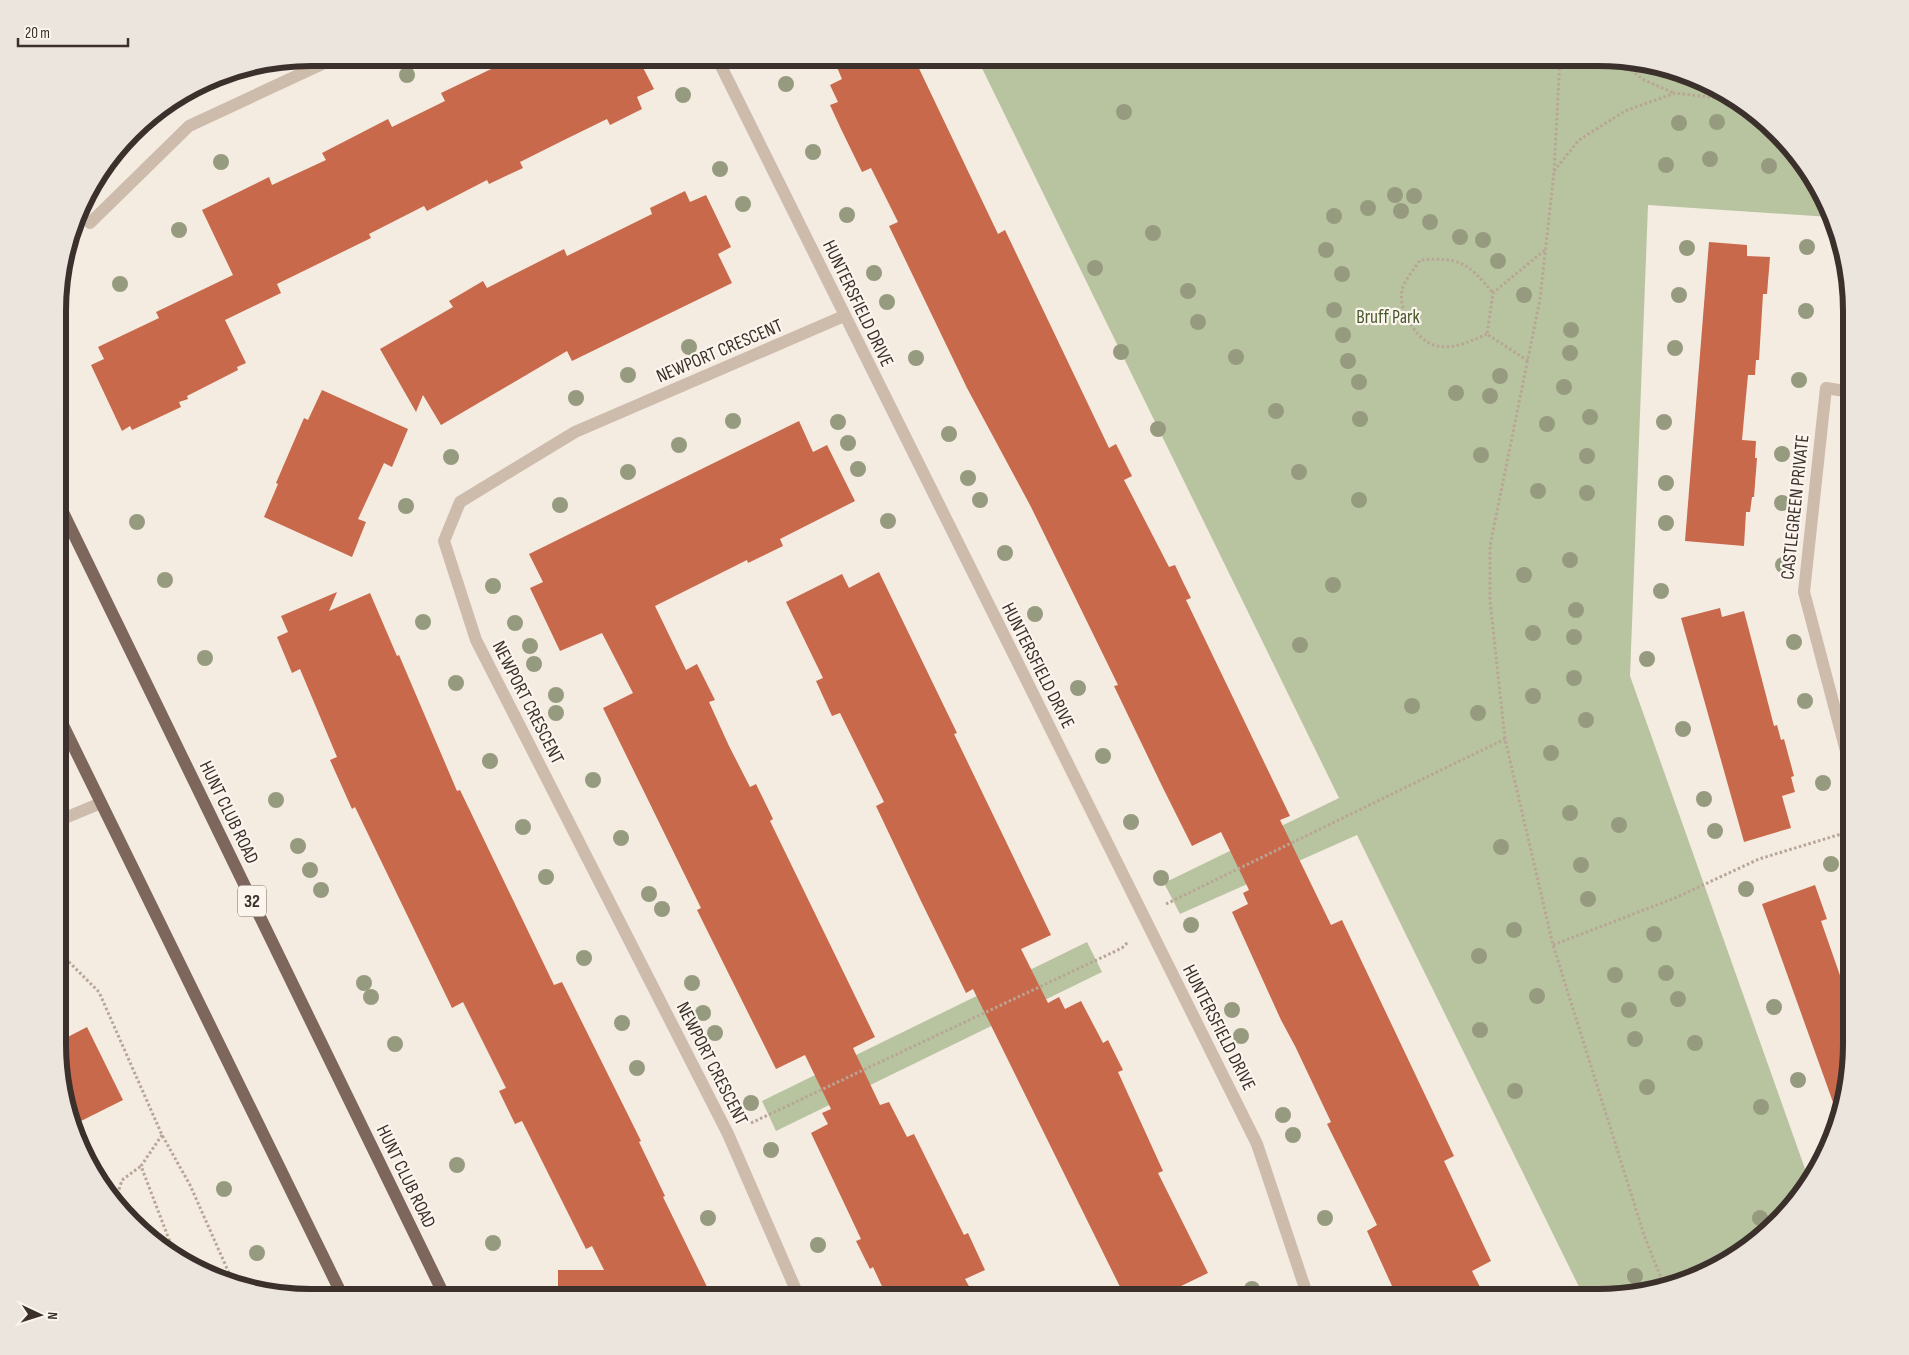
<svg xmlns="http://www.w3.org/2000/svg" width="1909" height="1355" viewBox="0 0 1909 1355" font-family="'Sofia Sans Condensed',sans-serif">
<rect width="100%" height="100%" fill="#f4ebe1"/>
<g fill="#b8c4a0">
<path d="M977,58h638l65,13 72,39 37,34 36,54 5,19 -182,-12 -18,471 179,504c-27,50 -90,95 -146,109 -24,6 -54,8 -79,8l-227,-462 -177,79 -16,-31 175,-85z"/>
<path d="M1087,942l15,30 -326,159 -14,-30z"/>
</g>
<g fill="#c8694b">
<path d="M514,58h124l16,31 -17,8 5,12 -32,16 -3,-6 -41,20 -46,23 3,6 -34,16 -2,-4 -60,31 -3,-5 -55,28 2,4 -94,46 4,9 -56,27 21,43 -9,4 1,3 -51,26 1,3 -9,3 2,5 -49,23 -2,-4 -8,5 -31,-66 13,-6 -6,-12 61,-29 -3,-6 77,-37 -31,-65 67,-33 3,8 54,-25 -4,-7 66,-34 4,8 53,-26 -4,-8z"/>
<path d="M833,58h81l84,176 7,-4 104,218 7,-4 16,32 -8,4 45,87 6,-2 8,17 8,16 -5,2 104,216 -10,4 51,105 11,-5 112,236 -10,5 47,100 -19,10 13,26h-88l-30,-66 10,-6 -50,-101 4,-2 -36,-76 -14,-26 -49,-108 16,-8 -5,-11 6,-3 -28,-58 -29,14 -30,-60 -48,-100 4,-1 -87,-178 -64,-119 -78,-162 9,-4 -27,-54 -9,4 -21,-43 -11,-24 8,-3 -8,-17 12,-6z"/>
<path d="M685,191l5,11 16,-7 25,52 -13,7 14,29 -160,78 -5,-10 -126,74 -18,-30 -7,17 -36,-63 73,-42 -4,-6 34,-20 4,7 77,-39 3,7 85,-42 -2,-6z"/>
<path d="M1709,242l38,3v11l23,1 -3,37h-4l-4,66h-3l-1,15h-7l-3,32 -3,33 14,1 -1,17h2l-3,39h-2l-2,15h-4l-2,34 -59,-5z"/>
<path d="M322,390l86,39 -16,38 -8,-4 -26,56 8,3 -14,35 -88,-40 14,-33 -2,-1 28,-65 4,2z"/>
<path d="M799,421l14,31 14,-7 28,56 -75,38 3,7 -35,17 -1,-3 -92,46 31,64 11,-6 18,36 -6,2 20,44 21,41 6,-3 17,35 -3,2 105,216 -22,11 27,57 9,-3 18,35 7,-3 50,101 4,-2 17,37 -20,9 10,18h-88l-14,-30 -3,2 -14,-28 5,-2 -50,-106 17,-9 -6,-11 9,-4 -26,-54 -29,14 -79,-159 4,-2 -98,-200 30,-15 -31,-60 -42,18 -30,-63 13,-6 -14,-28z"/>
<path d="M879,572l78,161 -3,1 97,201 -30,14 27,54 11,-6 6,12 16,-8 22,42 5,-3 15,30 -5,2 45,99 -5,2 50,100 -31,15 5,9h-57l-152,-308 -7,4 -46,-94 -44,-93 8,-4 -44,-89 -8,3 -16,-35 7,-3 -37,-76 56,-28 7,14z"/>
<path d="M337,592l-8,19 41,-18 27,63 2,-1 58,136 3,-1 94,195 8,-3 79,159 -2,1 26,54 -2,1 49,100h-154v-27h46l-12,-24 -6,3 -64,-128 -7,3 -16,-33 7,-3 -43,-86 -11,6 -97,-201 -3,2 -22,-49 7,-3 -37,-88 -8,4 -15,-36 11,-5 -7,-16z"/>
<path d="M1720,608l2,9 22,-6 30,115 3,-1 4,15 3,-1 10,37 -3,1 4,15 -13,4 9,32 -47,14 -63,-224z"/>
<path d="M1815,885l12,34 -6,2 22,63 8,-3v80l-12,58 -77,-215z"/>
<path d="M87,1027l36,73 -48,24 -15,-47v-36z"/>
</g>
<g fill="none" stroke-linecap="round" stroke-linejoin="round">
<g stroke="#b9a596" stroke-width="3" stroke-dasharray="2.5 2.5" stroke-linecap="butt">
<path d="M1560,58l-6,114 -14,127 -50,247v55l15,138 48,206 91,290 21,53"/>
<path d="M1615,58l29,22 30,13"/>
<path d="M1554,171l25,-31 46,-29 50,-18 58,7"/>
<path d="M1487,334c-31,14 -56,24 -77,-11 -6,-9 -10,-21 -8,-33 2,-9 13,-22 18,-30 41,-3 48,3 73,33"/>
<path d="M1528,361l-41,-27 6,-41 53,-44"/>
<path d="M1166,904l339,-165"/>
<path d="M1553,945l122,-47 84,-39 92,-28"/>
<path d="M60,957l8,4 31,31 63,143 28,50 39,88 10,13"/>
<path d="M751,1123l371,-175 6,-6"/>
<path d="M162,1135l-21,31 34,89"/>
<path d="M116,1199l6,-19 19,-14"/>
<path d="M207,1272l22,1"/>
</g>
<g stroke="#cdbbac" stroke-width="12">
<path d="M717,58l540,1086 51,153"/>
<path d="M90,223l99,-97 146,-68"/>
<path d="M1851,392l-25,-4 -22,204 47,178"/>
<path d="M60,820l41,-17"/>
<path d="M799,1297l-71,-163 -252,-494 -32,-99 16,-39 115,-70 269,-116"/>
</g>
<g stroke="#7d675c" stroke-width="12">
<path d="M60,506l385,791"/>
<path d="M60,719l283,578"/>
</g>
</g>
<g fill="#969b7f">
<circle cx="407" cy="75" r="8"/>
<circle cx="786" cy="84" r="8"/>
<circle cx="683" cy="95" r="8"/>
<circle cx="1124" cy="112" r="8"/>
<circle cx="1717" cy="122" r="8"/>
<circle cx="1679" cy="123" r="8"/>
<circle cx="813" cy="152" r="8"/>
<circle cx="1710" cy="159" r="8"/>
<circle cx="221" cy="162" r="8"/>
<circle cx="1666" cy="165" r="8"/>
<circle cx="1769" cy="166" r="8"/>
<circle cx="720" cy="169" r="8"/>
<circle cx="1395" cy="195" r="8"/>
<circle cx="1414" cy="196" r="8"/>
<circle cx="743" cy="204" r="8"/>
<circle cx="1368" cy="208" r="8"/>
<circle cx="1401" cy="211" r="8"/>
<circle cx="847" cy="215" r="8"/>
<circle cx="1334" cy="216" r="8"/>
<circle cx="1430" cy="222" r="8"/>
<circle cx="179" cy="230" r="8"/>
<circle cx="1153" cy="233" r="8"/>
<circle cx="1460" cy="237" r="8"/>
<circle cx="1483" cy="240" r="8"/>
<circle cx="1807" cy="247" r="8"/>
<circle cx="1687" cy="248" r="8"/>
<circle cx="1326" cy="250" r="8"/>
<circle cx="1498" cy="261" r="8"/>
<circle cx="1095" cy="268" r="8"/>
<circle cx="874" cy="273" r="8"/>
<circle cx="1342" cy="274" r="8"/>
<circle cx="120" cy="284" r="8"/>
<circle cx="1188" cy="291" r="8"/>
<circle cx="1524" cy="295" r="8"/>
<circle cx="1679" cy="295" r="8"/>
<circle cx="887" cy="302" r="8"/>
<circle cx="1334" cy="310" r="8"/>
<circle cx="1806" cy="311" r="8"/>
<circle cx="1198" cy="322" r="8"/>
<circle cx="1571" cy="330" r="8"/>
<circle cx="1343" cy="335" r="8"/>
<circle cx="689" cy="347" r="8"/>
<circle cx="1675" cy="348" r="8"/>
<circle cx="1121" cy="352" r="8"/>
<circle cx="1570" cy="353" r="8"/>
<circle cx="1236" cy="357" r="8"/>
<circle cx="916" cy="358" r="8"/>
<circle cx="1348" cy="361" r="8"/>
<circle cx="628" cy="375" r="8"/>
<circle cx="1500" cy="376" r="8"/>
<circle cx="1799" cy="380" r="8"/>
<circle cx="1359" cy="382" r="8"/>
<circle cx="1564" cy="387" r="8"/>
<circle cx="1456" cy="393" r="8"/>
<circle cx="1490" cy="396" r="8"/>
<circle cx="576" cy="398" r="8"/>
<circle cx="1276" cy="411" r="8"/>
<circle cx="1590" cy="417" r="8"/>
<circle cx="1360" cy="419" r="8"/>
<circle cx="733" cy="421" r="8"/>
<circle cx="838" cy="422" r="8"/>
<circle cx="1664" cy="422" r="8"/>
<circle cx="1547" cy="424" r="8"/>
<circle cx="1158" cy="429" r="8"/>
<circle cx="949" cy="434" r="8"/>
<circle cx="848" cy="443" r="8"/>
<circle cx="679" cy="445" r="8"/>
<circle cx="1782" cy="454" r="8"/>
<circle cx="1481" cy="455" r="8"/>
<circle cx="1587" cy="456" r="8"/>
<circle cx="451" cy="457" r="8"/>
<circle cx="858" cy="469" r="8"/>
<circle cx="628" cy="472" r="8"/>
<circle cx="1299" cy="472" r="8"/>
<circle cx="968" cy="478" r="8"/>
<circle cx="1666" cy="483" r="8"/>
<circle cx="1538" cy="491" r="8"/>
<circle cx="1587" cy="493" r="8"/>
<circle cx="980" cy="500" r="8"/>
<circle cx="1359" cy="500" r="8"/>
<circle cx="1782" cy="503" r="8"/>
<circle cx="560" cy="505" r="8"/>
<circle cx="406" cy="506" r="8"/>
<circle cx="888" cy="521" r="8"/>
<circle cx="137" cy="522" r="8"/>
<circle cx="1666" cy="523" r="8"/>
<circle cx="1005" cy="553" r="8"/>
<circle cx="1570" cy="560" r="8"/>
<circle cx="1783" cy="565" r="8"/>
<circle cx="1524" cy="575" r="8"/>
<circle cx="165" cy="580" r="8"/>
<circle cx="1333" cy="585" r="8"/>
<circle cx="493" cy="586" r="8"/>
<circle cx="1661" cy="591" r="8"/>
<circle cx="1576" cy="610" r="8"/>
<circle cx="1035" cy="614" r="8"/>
<circle cx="423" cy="622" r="8"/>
<circle cx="515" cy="623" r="8"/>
<circle cx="1533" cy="633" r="8"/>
<circle cx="1574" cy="637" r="8"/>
<circle cx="1794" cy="642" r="8"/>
<circle cx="1300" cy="645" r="8"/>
<circle cx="530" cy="646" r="8"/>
<circle cx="205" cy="658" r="8"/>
<circle cx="1647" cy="659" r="8"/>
<circle cx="534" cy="664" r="8"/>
<circle cx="1574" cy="678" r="8"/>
<circle cx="456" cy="683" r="8"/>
<circle cx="1078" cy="688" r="8"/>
<circle cx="556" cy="695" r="8"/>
<circle cx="1533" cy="696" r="8"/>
<circle cx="1805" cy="701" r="8"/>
<circle cx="1412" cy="706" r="8"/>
<circle cx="556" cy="713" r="8"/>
<circle cx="1478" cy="713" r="8"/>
<circle cx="1586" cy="720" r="8"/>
<circle cx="1683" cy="729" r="8"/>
<circle cx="1551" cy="753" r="8"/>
<circle cx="1103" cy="756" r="8"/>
<circle cx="490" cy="761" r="8"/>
<circle cx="593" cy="780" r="8"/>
<circle cx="1823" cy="783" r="8"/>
<circle cx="1704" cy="799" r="8"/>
<circle cx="276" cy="800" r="8"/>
<circle cx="1570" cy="813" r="8"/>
<circle cx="1131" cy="822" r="8"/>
<circle cx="1619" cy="825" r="8"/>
<circle cx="523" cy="827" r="8"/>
<circle cx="1715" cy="831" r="8"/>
<circle cx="621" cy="838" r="8"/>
<circle cx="298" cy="846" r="8"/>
<circle cx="1501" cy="847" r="8"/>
<circle cx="1831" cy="864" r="8"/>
<circle cx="1581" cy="865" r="8"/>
<circle cx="310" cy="870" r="8"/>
<circle cx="546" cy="877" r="8"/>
<circle cx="1161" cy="878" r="8"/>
<circle cx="1746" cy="889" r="8"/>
<circle cx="321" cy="890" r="8"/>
<circle cx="649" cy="894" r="8"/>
<circle cx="1588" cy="899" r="8"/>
<circle cx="662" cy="909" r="8"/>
<circle cx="1191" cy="925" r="8"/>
<circle cx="1514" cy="930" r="8"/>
<circle cx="1654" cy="934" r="8"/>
<circle cx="1479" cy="956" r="8"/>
<circle cx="584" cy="958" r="8"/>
<circle cx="1666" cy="973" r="8"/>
<circle cx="1615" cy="975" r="8"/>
<circle cx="364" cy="983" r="8"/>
<circle cx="692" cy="983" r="8"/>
<circle cx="1537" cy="996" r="8"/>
<circle cx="371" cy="997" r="8"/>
<circle cx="1678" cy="999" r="8"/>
<circle cx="1774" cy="1007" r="8"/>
<circle cx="1232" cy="1010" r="8"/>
<circle cx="1629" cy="1010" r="8"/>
<circle cx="703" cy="1013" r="8"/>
<circle cx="622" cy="1023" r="8"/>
<circle cx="1480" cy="1030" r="8"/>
<circle cx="715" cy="1033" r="8"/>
<circle cx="1241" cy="1036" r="8"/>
<circle cx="1635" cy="1039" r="8"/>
<circle cx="1695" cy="1043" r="8"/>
<circle cx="395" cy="1044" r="8"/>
<circle cx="637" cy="1068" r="8"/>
<circle cx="1798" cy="1080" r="8"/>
<circle cx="1647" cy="1087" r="8"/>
<circle cx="1515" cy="1091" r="8"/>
<circle cx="751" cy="1103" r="8"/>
<circle cx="1761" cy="1107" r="8"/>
<circle cx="1283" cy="1115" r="8"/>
<circle cx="1293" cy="1135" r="8"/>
<circle cx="771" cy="1150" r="8"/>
<circle cx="457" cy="1165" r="8"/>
<circle cx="224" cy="1189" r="8"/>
<circle cx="708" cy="1218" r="8"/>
<circle cx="1325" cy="1218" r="8"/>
<circle cx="1760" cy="1218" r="8"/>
<circle cx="493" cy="1243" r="8"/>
<circle cx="818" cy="1245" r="8"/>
<circle cx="257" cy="1253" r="8"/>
<circle cx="1635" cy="1276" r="8"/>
<circle cx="1252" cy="1289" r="8"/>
</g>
<g text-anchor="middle" stroke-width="4.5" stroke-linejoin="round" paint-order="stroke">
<rect fill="#fbf5ee" stroke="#756b66" stroke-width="1" x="238" y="885.5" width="28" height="31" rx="4"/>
<g font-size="18" font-weight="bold" fill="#3b302b">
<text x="252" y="907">32</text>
</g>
<g font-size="19" fill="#3b302b" stroke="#fbf5ee">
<text transform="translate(859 303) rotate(64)" y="7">HUNTERSFIELD DRIVE</text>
<text transform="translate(719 350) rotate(-23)" y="7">NEWPORT CRESCENT</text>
<text transform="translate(1794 507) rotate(-84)" y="7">CASTLEGREEN PRIVATE</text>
<text transform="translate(1039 665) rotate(63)" y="7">HUNTERSFIELD DRIVE</text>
<text transform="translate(529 702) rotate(63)" y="7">NEWPORT CRESCENT</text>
<text transform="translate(230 812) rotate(64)" y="7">HUNT CLUB ROAD</text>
<text transform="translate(1220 1027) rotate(63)" y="7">HUNTERSFIELD DRIVE</text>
<text transform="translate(713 1063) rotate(63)" y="7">NEWPORT CRESCENT</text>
<text transform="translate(407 1176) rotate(64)" y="7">HUNT CLUB ROAD</text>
</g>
<g font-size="19" fill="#4a5a2e" stroke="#fbf5ee">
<text x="1388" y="323">Bruff Park</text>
</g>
</g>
<path d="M0 0H1909V1355H0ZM311 66H1598A245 245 0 0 1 1843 311V1044A245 245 0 0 1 1598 1289H311A245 245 0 0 1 66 1044V311A245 245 0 0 1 311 66Z" fill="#ece5de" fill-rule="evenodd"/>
<path fill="none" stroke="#3b302b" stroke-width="6" d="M311 66H1598A245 245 0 0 1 1843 311V1044A245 245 0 0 1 1598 1289H311A245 245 0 0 1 66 1044V311A245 245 0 0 1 311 66Z"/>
<g transform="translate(40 1315) rotate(94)" stroke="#fbf5ee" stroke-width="4" paint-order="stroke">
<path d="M0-4L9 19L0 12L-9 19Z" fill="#3b302b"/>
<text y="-8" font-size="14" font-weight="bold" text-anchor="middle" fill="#3b302b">N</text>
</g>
<path d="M18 38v8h110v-8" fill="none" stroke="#3b302b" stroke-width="2.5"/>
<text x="25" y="38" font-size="15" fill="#3b302b" stroke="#fbf5ee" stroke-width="4" paint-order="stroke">20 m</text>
</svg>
